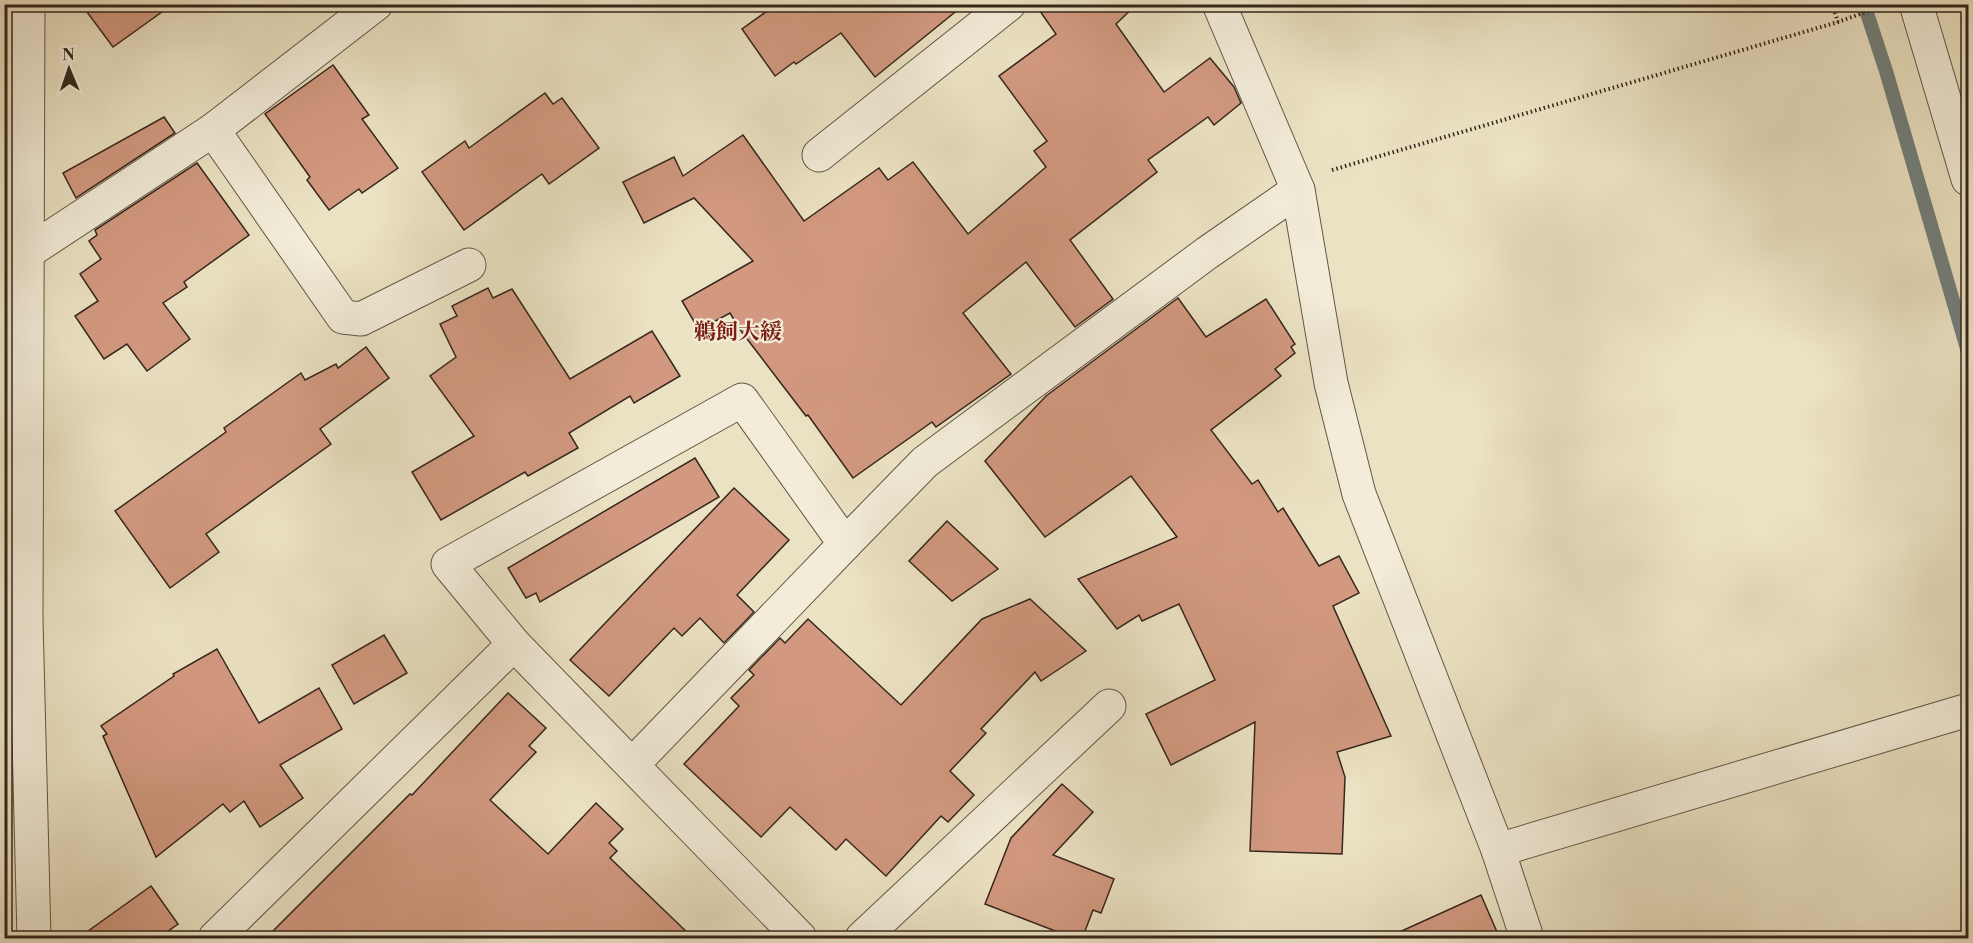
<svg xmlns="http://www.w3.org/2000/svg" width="1973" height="943" viewBox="0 0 1973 943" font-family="'Libre Bodoni','Noto Serif JP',serif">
<rect width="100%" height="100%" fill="#ebe2c3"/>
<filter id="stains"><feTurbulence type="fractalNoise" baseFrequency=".00333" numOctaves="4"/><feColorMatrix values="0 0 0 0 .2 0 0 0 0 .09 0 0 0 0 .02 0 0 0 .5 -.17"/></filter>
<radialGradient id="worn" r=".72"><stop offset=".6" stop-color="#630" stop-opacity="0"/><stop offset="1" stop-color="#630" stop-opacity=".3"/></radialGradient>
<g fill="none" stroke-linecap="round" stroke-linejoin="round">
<path stroke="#73807d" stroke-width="14" d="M1864,4l22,67 82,281"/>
</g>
<g fill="#d29980" stroke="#35271d" stroke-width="1.5">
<path d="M81,4h92l-60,43z"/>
<path d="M777,4h188l-90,73 -34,-44 -45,31 -2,-2 -19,14 -33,-47z"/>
<path d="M1035,4h102l-21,20 48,68 46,-34 24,29 7,16 -27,22 -6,-8 -60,43 9,12 -87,68 43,59 -38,28 -49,-65 -63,51 48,61 -75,53 -4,-5 -79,56 -45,-63 -2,1 -65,-85 -11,-18 -31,17 -17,-29 71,-40 -59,-63 -50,25 -21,-41 51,-25 9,19 60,-41 61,86 75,-53 9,12 25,-18 55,72 78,-67 -12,-16 13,-10 -48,-65 57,-42z"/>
<path d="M333,65l36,50 -7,4 36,49 -36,25 -3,-4 -30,21 -22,-30 3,-3 -45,-63z"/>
<path d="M545,93l8,11 9,-6 37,50 -50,36 -7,-10 -78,56 -42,-58 43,-31 4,7z"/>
<path d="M164,117l11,16 -99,65 -13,-25z"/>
<path d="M197,163l52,72 -65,47 3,5 -24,16 27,36 -43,32 -20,-27 -23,15 -29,-43 23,-15 -18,-27 21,-15 -12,-18 8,-6 -2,-5z"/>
<path d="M488,288l5,10 19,-9 58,90 82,-48 28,45 -46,27 -4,-7 -61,37 9,15 -50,28 -3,-4 -84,48 -29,-48 62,-36 -44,-60 26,-19 -16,-33 17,-8 -5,-10z"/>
<path d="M1178,298l28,39 60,-38 29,45 -4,3 4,6 -20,16 6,7 -70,54 41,54 6,-4 20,32 5,-4 36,58 20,-10 20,37 -26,13 58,130 -54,16 8,25 -3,77 -92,-3 5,-129 -84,43 -25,-51 69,-34 -36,-76 -37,17 -3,-6 -22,14 -39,-50 99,-42 -46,-61 -86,61 -60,-76 61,-65z"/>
<path d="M366,347l23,31 -69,51 11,15 -125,90 13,18 -49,36 -55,-77 111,-79 -2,-4 77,-55 4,7 31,-16 2,4z"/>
<path d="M695,458l24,39 -179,105 -4,-9 -10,5 -18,-30z"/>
<path d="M734,488l55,52 -52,55 17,17 -30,31 -24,-25 -18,18 -8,-8 -65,68 -39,-36z"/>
<path d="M947,521l51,48 -46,32 -43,-40z"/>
<path d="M1030,599l56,52 -45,30 -6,-9 -54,57 5,4 -36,38 24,24 -26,27 -7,-6 -55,60 -40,-37 -10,11 -46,-43 -29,30 -77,-73 55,-58 -8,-8 23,-23 -5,-5 31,-32 5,5 23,-24 93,86 81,-86z"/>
<path d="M384,635l23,38 -53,31 -22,-39z"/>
<path d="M217,649l42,74 60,-35 23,41 -62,36 23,33 -43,29 -16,-26 -14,11 -7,-8 -67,53 -53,-121 4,-2 -6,-8 73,-50 -1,-2z"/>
<path d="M508,693l38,35 -17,18 7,6 -46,48 58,54 48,-51 27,26 -14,14 8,8 -7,7 84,81h-429l145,-145 2,1z"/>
<path d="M1062,784l31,28 -40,43 61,24 -13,34 -8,-3 -11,29h-6l-91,-35 26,-66z"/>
<path d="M151,886l27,38 -21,15h-80z"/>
<path d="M1481,895l19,44h-116z"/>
</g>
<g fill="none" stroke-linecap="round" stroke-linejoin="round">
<defs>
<g id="minor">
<path d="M28,4l-2,615 8,319"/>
<path d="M1219,4l79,186 33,193 28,111 139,356 29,88"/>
<path d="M1916,4l52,175"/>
<path d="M213,130l130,187 18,2 108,-54"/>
<path d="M819,155l190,-151"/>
<path d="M28,252l185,-122 163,-126"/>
<path d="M632,765l213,-221"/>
<path d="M1498,850l470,-140"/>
<path d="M215,938l299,-294"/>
<path d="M800,938l-286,-294 -66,-80 294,-164 103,144 80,-82 282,-209 91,-63"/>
<path d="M862,938l247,-232"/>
</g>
</defs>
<use href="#minor" stroke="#625646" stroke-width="35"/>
<g stroke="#35271d" stroke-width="4" stroke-dasharray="1.5 3" stroke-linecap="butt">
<path d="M1832,4l6,18"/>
<path d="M1332,170l506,-148 39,-14"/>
</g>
<use href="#minor" stroke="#f2ecd8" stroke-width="33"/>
</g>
<g text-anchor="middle" stroke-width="4.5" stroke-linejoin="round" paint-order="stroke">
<g font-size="22" font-weight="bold" fill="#7a1f14" stroke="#f2ecd8">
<text x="738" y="339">鵜飼大緩</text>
</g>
</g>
<rect width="1973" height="943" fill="none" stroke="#ebe2c3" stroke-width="24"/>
<rect x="6" y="6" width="1961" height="931" fill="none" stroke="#35271d" stroke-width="3"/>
<rect x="12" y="12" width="1949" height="919" fill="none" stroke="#35271d" stroke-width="1.5"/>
<g transform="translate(69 69) rotate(358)" stroke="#f2ecd8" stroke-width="4.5" paint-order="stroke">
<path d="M0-4.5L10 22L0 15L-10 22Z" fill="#35271d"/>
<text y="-9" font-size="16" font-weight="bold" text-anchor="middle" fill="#35271d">N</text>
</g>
<rect width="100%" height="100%" filter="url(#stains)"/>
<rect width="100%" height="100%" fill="url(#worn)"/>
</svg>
